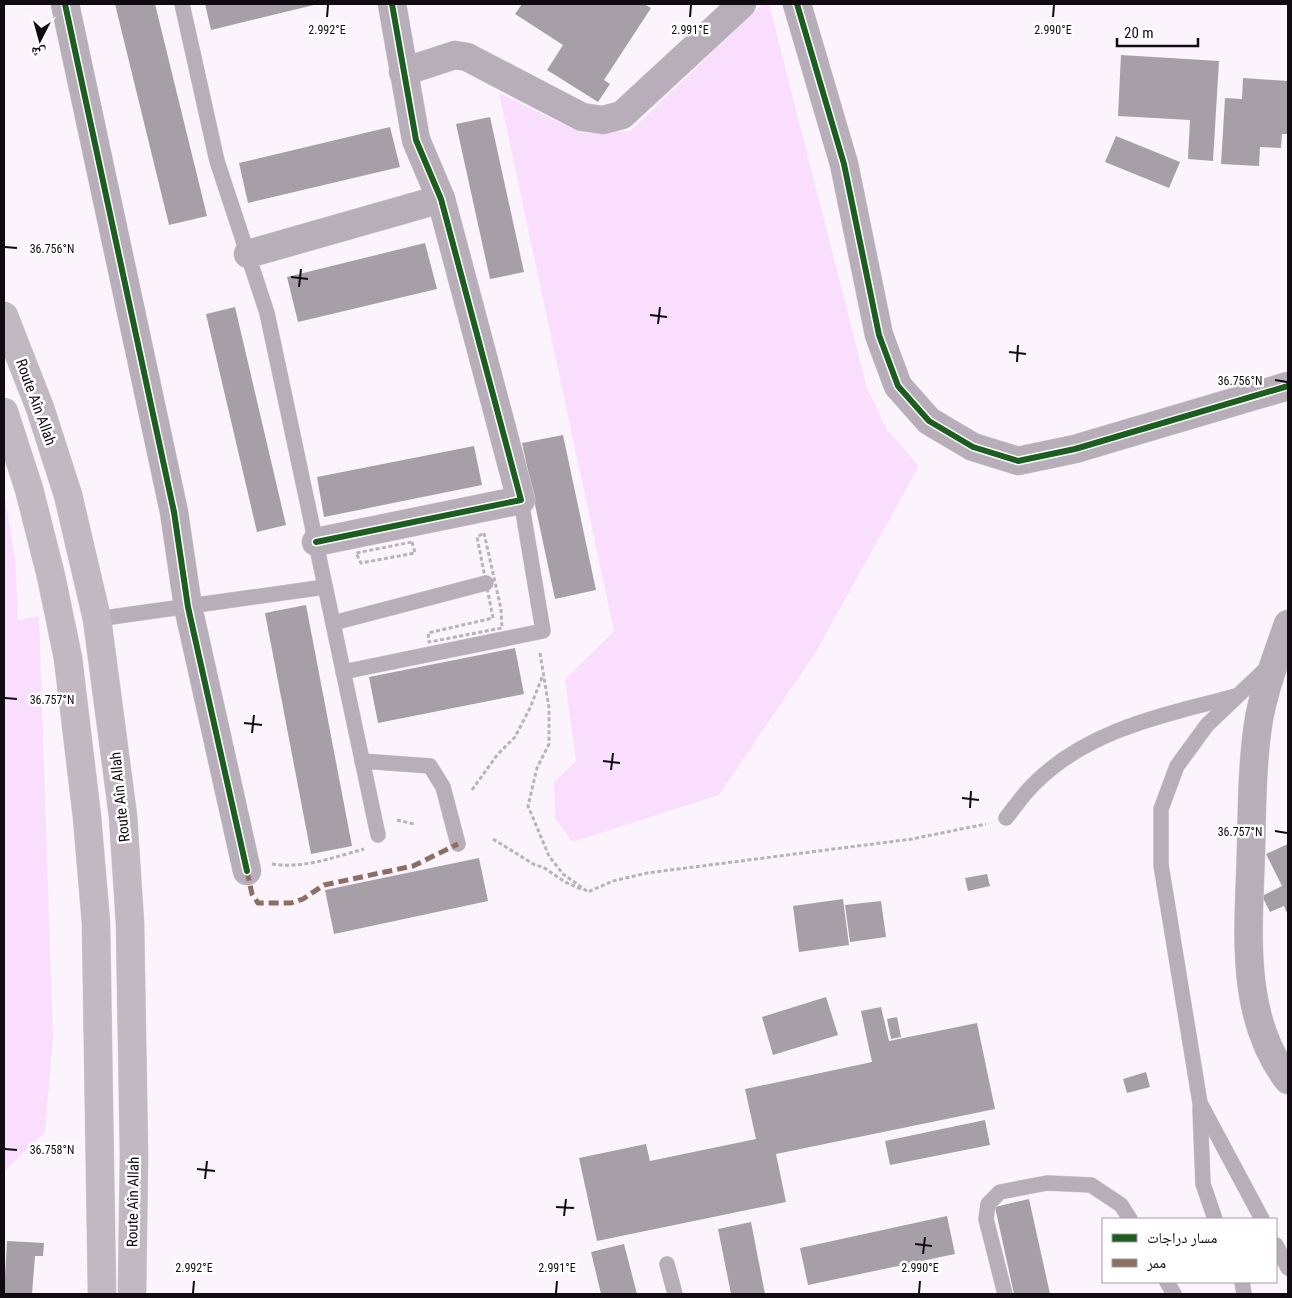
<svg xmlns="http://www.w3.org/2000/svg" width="1292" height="1298" viewBox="0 0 1292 1298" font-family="'Roboto Condensed','Noto Naskh Arabic',sans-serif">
<rect width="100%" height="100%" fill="#fbf4fc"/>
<g fill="#fadefd">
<path d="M763,4h6l98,384 20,42 32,36 -102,184 -98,145 -147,47 -17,-24 -1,-36 22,-21 -11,-82 49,-48 -115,-538 82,40 49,-2z"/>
<path d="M4,493l11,63 3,64 21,-4 14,422 -8,94 -41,39z"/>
</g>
<g fill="#a69fa7">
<path d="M115,4h40l52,212 -38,9z"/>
<path d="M205,4h113l-107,26z"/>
<path d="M522,4h122l7,4 -47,72 6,4 -12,18 -51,-32 16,-25 -48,-31z"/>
<path d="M1121,55l98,6 -6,100 -25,-2 2,-39 -72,-4z"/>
<path d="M1243,78l45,3v53h-6l-1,14 -21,-1 -1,19 -38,-2 4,-66 17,1z"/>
<path d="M490,117l34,155 -34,7 -34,-155z"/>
<path d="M390,127l10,40 -152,36 -9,-40z"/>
<path d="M1116,136l64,26 -11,26 -64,-26z"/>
<path d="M425,243l12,46 -139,33 -11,-45z"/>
<path d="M235,307l51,218 -29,7 -51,-218z"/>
<path d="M563,435l33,155 -41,9 -33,-156z"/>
<path d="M474,446l8,39 -158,32 -7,-40z"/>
<path d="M306,605l46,241 -41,8 -46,-241z"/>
<path d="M515,648l9,46 -146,29 -9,-46z"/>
<path d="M1288,844v71l-4,-9 -14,6 -8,-16 20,-10 -16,-32z"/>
<path d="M479,858l9,43 -154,33 -9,-44z"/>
<path d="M987,874l3,12 -22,5 -3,-13z"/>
<path d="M843,899l6,46 -50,7 -6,-46z"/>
<path d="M881,901l5,36 -36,5 -5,-37z"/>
<path d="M826,997l12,38 -65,20 -11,-38z"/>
<path d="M881,1007l8,34 88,-18 18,86 -219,45 10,48 -189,39 -18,-83 67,-14 4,17 106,-22 -11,-50 127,-27 -11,-51z"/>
<path d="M897,1017l4,20 -10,2 -4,-20z"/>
<path d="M1146,1072l4,15 -23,6 -4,-14z"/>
<path d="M985,1120l5,25 -100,20 -5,-24z"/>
<path d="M1029,1199l21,95h-36l-19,-87z"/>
<path d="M947,1216l8,38 -147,31 -8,-37z"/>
<path d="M751,1222l14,72h-34l-13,-65z"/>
<path d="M7,1241l37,2 -1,13h-8l-3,38h-28z"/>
<path d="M624,1244l13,50h-36l-10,-42z"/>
</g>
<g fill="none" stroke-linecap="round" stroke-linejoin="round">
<defs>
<g id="service">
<path d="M182,4l35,157 50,152 111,522"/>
<path d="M97,619l228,-32"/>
<path d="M333,623l153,-40"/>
<path d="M343,672l200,-41 -22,-131"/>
<path d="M362,761l68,5 13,21 15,57"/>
<path d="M1006,818c9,-11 18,-25 29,-35 54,-54 130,-68 201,-87"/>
<path d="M1200,1108l3,76 12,35"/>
<path d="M1262,1219l-62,-116 -39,-238v-56l16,-43 30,-41 62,-59"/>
<path d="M1276,1245l12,23"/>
<path d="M667,1264l8,30"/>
<path d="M1167,1282l7,12"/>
<path d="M1242,1282l2,12"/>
<path d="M1005,1294l-19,-75 2,-15 12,-12 47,-9 44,2 30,20 9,14"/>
</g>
<g id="minor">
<path d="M65,4l109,508 14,95 59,264"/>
<path d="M797,4l47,160 35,171 19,51 31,35 44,26 45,14 57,-12 213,-63"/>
<path d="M403,72l52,-17 12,2 115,60 21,3 19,-5 120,-111"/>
<path d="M248,254l193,-55"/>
<path d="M316,542l205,-42 -80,-301 -25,-59 -24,-136"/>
</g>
<path id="tertiary" d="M1288,624c-11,32 -25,67 -30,101 -6,41 -6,84 -7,125 -2,77 -13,165 37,230"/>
<g id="secondary">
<path d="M4,316l36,92 28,87 29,124 26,197 7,107 4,232 -2,139"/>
<path d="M4,412l25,77 22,87 17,82 19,159 9,106 6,371"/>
</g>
</defs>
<use href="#service" stroke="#d5cfd6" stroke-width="16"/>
<use href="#minor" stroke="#d5cfd6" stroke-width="29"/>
<use href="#tertiary" stroke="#d5cfd6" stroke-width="29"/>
<use href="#secondary" stroke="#d5cfd6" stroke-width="29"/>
<g stroke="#b9b2ba" stroke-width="3" stroke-dasharray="4 2.5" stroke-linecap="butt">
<path d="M484,533l17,76 1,19 -73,14 -1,-9 65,-15 -16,-81z"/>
<path d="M412,542l3,11 -54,10 -5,-10z"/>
<path d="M540,653l9,55v36l-12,24 -9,38 21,50 14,18 25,18 25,-11 34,-8 265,-34 74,-15"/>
<path d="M472,790l25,-35 18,-18 15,-29 13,-33"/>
<path d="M397,820l17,4"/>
<path d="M493,839l42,26 8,2 22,15 18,8"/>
<path d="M272,864c31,5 63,-7 92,-15"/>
</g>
<use href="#service" stroke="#b8aeb9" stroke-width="15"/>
<use href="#minor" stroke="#b8aeb9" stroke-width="28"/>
<use href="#tertiary" stroke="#b8aeb9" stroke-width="28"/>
<use href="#secondary" stroke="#c1b8c2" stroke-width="28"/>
<path stroke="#8d6e63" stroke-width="5" stroke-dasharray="10 5" stroke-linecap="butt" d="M247,871l5,23 6,9h33l12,-4 21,-14 89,-19 45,-22"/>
<defs>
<g id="cycleway">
<path d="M65,4l109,508 14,95 59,264"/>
<path d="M797,4l47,160 35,171 19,51 31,35 44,26 45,14 57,-12 213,-63"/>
<path d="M316,542l205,-42 -80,-301 -25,-59 -24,-136"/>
</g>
</defs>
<use href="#cycleway" stroke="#fff" stroke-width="9"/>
<use href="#cycleway" stroke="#1b5e20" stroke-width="6"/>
</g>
<path fill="none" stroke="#100a11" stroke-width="2" d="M327,17l1,-12M690,17l1,-12M1053,17l1,-12M5,247l12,1M291,277l17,2M299,287l2,-18M650,315l17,2M658,324l2,-17M1009,352l17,2M1017,362l1,-17M1275,380l12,2M5,698l12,1M244,723l18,2M252,733l2,-18M603,761l17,2M611,770l2,-17M962,798l17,2M970,808l1,-17M1275,831l12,2M5,1149l12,1M197,1169l18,2M205,1179l2,-18M556,1207l18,1M564,1216l2,-17M915,1244l17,2M923,1254l2,-17M193,1293l1,-12M556,1293l1,-12M919,1293l1,-12"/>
<g text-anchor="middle" stroke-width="5" stroke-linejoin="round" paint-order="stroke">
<g font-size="15" fill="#100a11" stroke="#fff">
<text transform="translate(36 402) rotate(70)" y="5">Route Aîn Allah</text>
<text transform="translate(120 797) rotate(-96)" y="5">Route Aîn Allah</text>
<text transform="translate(133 1202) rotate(-89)" y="5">Route Aîn Allah</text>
</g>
</g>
<g font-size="12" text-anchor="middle" fill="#100a11" stroke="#fff" stroke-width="5" stroke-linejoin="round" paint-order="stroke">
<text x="327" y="34">2.992°E</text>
<text x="690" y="34">2.991°E</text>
<text x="1053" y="34">2.990°E</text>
<text x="52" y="253">36.756°N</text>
<text x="1240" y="385">36.756°N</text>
<text x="52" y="704">36.757°N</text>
<text x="1240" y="836">36.757°N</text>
<text x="52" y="1154">36.758°N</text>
<text x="194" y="1272">2.992°E</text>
<text x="557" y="1272">2.991°E</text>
<text x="920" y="1272">2.990°E</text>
</g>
<rect width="1292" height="1298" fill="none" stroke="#100a11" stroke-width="10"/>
<rect x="1102" y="1218" width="175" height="65" fill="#ffffff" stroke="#9f9da0"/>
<rect x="1112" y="1234" width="25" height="8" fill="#1b5e20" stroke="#9f9da0"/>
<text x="1147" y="1243" font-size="15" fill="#100a11">مسار دراجات</text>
<rect x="1112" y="1259" width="25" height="8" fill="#8d6e63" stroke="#9f9da0"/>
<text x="1147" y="1268" font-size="15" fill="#100a11">ممر</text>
<g transform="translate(40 40) rotate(186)" stroke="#ffffff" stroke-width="4" paint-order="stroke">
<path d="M0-4L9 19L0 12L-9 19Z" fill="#100a11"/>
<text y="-8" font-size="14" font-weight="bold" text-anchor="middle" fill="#100a11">ش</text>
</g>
<path d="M1117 38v8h81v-8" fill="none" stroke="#100a11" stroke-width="2.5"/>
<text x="1124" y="38" font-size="15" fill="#100a11" stroke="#ffffff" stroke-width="4" paint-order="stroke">20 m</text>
</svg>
